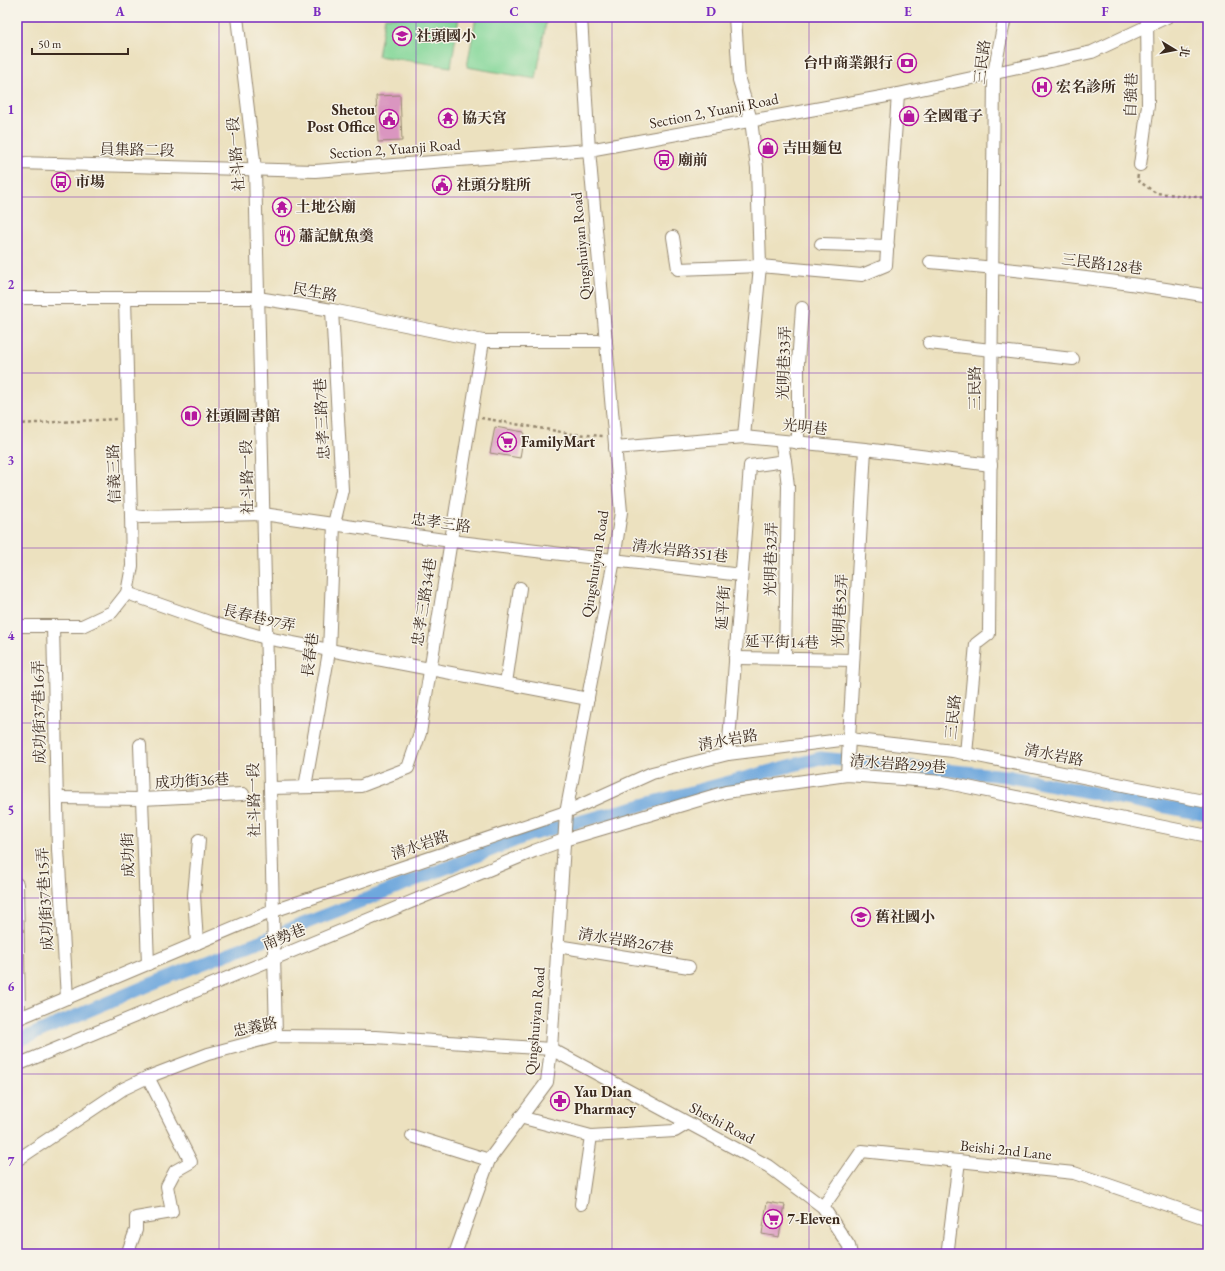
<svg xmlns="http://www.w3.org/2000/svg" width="1225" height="1271" viewBox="0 0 1225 1271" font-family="'EB Garamond','Noto Serif TC',serif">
<rect width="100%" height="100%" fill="#f7f3e8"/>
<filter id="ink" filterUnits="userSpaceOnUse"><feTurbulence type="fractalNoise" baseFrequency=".025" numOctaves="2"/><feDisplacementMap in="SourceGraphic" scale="8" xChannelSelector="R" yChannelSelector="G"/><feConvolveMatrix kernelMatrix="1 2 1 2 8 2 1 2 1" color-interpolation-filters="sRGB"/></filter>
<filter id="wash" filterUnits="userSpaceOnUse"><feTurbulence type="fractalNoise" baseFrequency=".012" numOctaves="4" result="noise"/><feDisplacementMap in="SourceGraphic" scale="16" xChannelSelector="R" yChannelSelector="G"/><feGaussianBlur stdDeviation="0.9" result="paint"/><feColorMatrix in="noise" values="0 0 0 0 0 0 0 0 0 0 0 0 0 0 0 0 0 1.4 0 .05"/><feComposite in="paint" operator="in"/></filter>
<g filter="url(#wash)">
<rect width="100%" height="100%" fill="#ece1bf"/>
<g fill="#84d799" stroke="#60805c">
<path d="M385,17h74l-8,50 -73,-11z"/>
<path d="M476,17h71l-11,62 -69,-12z"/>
</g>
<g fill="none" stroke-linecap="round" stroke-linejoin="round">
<path stroke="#6ea7dd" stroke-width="13" d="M17,1041l134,-57 378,-149 291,-77 186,18 202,39"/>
</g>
<g id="blocks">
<g fill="#da96c0">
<path d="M400,95l2,46 -24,1 -2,-46z"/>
<path d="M495,427l29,5 -4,26 -30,-5z"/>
<path d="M767,1202l18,3 -6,32 -17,-3z"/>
</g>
</g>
</g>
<g filter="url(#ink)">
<use href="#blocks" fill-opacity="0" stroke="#94866e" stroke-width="1"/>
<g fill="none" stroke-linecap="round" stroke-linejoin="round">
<defs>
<g id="minor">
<path d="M237,17l18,152 21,867"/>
<path d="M735,17l4,63 12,40 6,48 3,98 -16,171"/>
<path d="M17,163l298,8 274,-21 309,-56 194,-42 75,-35"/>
<path d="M1140,165l8,-60 -1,-88"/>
<path d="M673,237l5,32 82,-3 102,9 24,-10 12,-171"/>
<path d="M821,244l67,2"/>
<path d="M930,262c93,8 186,18 278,34"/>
<path d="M17,298h241l74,12 151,31h123"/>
<path d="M125,299l6,216 10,2 122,-3 188,27 290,34"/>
<path d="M929,343l144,16"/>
<path d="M798,443v-80l4,-55"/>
<path d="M615,448l129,-11 121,12 126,16"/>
<path d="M785,461l3,25 -3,172"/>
<path d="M127,593l82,29 57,16 322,61"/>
<path d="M17,626h65l30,-14 15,-19 5,-27 -1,-51"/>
<path d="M53,626l5,223 9,149"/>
<path d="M735,658l118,2"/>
<path d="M506,683l14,-95"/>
<path d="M140,745l8,219"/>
<path d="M728,754l22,-288 35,-5 -4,-20"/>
<path d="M966,754l10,-110 13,-10 5,-561 11,-56"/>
<path d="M847,775l18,-326"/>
<path d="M305,787l24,-135 5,-128 8,-34 -10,-180"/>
<path d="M270,788l91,-2 47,-18 12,-35 63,-392"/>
<path d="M57,798l85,1 101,-5"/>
<path d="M17,884l2,134"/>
<path d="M197,943l-3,-48 5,-55"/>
<path d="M557,946l132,21"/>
<path d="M17,1019l256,-108 293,-99 86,-39 76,-19 121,-15 104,12 255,51"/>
<path d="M17,1065l517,-214 30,-11 162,-48 121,-17 96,7 265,54"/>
<path d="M520,1117l71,19 84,-5 13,-8"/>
<path d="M412,1136l77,24"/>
<path d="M17,1160l106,-71 25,-12 60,-23 68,-18 99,1 176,12 217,117 55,41 26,39 2,8"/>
<path d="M581,1204l10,-68"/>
<path d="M823,1207l39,-56 212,22 134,46"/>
<path d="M948,1248l11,-87"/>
<path d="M133,1254l-4,-5 7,-19v-12l36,-6 -5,-26 8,-15 16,-9 -43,-85"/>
<path d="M455,1254l34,-94 58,-78 4,-33 15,-236 48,-253 7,-48 -32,-362 -8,-133"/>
</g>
</defs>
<use href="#minor" stroke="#94866e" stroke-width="14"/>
<g stroke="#94866e" stroke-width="2.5" stroke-dasharray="3 3" stroke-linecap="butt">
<path d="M1138,175l-1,5 19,13 52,5v-1"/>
<path d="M481,418l92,16 30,2"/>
<path d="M17,424l101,-5"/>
</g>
<use href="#minor" stroke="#fff" stroke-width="12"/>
</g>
</g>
<path fill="none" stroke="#7b2cbf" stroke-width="1" stroke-opacity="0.55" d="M219,17v1237M416,17v1237M612,17v1237M809,17v1237M1006,17v1237M17,197h1191M17,373h1191M17,548h1191M17,723h1191M17,898h1191M17,1074h1191"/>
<defs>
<symbol id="school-ring" viewBox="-11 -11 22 22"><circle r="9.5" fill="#f7f3e8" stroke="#b5179e" stroke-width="1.5"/><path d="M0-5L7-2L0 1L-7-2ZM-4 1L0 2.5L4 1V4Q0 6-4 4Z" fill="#b5179e"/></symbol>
<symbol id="bank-ring" viewBox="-11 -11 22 22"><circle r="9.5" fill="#f7f3e8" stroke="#b5179e" stroke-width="1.5"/><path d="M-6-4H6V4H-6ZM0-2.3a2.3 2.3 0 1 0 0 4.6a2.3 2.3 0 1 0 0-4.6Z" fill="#b5179e"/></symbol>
<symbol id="hospital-ring" viewBox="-11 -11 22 22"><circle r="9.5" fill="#f7f3e8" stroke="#b5179e" stroke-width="1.5"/><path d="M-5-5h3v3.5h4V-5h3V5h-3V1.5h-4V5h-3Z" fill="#b5179e"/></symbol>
<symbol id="shop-ring" viewBox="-11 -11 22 22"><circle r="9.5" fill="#f7f3e8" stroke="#b5179e" stroke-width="1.5"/><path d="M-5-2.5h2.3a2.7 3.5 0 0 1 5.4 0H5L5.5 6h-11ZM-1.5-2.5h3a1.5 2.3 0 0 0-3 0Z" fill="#b5179e"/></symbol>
<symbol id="temple-ring" viewBox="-11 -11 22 22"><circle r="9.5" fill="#f7f3e8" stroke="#b5179e" stroke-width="1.5"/><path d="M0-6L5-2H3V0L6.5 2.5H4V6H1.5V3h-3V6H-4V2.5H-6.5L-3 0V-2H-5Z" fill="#b5179e"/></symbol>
<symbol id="civic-ring" viewBox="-11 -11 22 22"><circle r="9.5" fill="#f7f3e8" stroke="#b5179e" stroke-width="1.5"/><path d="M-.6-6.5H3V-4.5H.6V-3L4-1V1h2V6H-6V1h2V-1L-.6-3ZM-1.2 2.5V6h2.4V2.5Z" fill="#b5179e"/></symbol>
<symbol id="bus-ring" viewBox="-11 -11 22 22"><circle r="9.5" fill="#f7f3e8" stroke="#b5179e" stroke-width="1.5"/><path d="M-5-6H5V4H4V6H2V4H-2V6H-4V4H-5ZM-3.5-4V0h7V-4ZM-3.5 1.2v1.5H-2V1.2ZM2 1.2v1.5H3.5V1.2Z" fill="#b5179e"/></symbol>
<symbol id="restaurant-ring" viewBox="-11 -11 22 22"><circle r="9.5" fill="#f7f3e8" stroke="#b5179e" stroke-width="1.5"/><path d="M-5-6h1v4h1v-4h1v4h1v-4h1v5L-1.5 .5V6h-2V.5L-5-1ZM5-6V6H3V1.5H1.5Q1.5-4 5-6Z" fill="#b5179e"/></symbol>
<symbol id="library-ring" viewBox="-11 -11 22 22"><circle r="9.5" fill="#f7f3e8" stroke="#b5179e" stroke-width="1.5"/><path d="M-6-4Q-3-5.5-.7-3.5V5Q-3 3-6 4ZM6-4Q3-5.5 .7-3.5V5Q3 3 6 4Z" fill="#b5179e"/></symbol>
<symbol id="supermarket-ring" viewBox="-11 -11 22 22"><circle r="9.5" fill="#f7f3e8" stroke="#b5179e" stroke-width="1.5"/><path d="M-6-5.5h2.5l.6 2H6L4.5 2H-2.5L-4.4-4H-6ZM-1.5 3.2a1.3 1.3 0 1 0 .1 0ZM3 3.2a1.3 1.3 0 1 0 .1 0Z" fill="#b5179e"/></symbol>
<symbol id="pharmacy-ring" viewBox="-11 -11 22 22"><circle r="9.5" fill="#f7f3e8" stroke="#b5179e" stroke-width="1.5"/><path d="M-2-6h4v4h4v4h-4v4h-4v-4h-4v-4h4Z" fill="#b5179e"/></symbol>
</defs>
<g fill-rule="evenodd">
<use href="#school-ring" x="391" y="25" width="22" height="22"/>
<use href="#bank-ring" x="896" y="52" width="22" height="22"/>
<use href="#hospital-ring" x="1031" y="76" width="22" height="22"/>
<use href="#shop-ring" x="898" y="105" width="22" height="22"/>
<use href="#temple-ring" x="437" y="107" width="22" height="22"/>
<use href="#civic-ring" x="378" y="108" width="22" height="22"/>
<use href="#shop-ring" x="757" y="137" width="22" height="22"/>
<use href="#bus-ring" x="653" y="149" width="22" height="22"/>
<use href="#bus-ring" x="50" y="171" width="22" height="22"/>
<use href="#civic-ring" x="431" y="174" width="22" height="22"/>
<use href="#temple-ring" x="271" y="196" width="22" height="22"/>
<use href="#restaurant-ring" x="274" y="225" width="22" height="22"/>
<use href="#library-ring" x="180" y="405" width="22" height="22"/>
<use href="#supermarket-ring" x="496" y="431" width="22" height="22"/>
<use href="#school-ring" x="850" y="906" width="22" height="22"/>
<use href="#pharmacy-ring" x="549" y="1090" width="22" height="22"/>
<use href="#supermarket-ring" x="762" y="1208" width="22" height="22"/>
</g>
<g text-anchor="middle" stroke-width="3" stroke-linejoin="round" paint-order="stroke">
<g font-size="15" font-weight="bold" fill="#3b2a1e" stroke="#f7f3e8" text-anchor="start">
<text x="416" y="41">社頭國小</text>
<text x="893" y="68" text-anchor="end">台中商業銀行</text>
<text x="1056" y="92">宏名診所</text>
<text x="375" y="115" text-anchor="end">Shetou<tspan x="375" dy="17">Post Office</tspan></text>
<text x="923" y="121">全國電子</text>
<text x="462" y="123">協天宮</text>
<text x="782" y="153">吉田麵包</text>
<text x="678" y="165">廟前</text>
<text x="75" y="187">市場</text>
<text x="456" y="190">社頭分駐所</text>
<text x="296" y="212">土地公廟</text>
<text x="299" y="241">蕭記魷魚羹</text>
<text x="205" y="421">社頭圖書館</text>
<text x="521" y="447">FamilyMart</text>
<text x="875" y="922">舊社國小</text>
<text x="574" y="1097">Yau Dian<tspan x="574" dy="17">Pharmacy</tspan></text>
<text x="787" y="1224">7-Eleven</text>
</g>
<g font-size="15" fill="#3b2a1e" stroke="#f7f3e8">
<text transform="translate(982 62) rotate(-83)" y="5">三民路</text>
<text transform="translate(1131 95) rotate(-88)" y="5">自強巷</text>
<text transform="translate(714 111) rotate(-11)" y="5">Section 2, Yuanji Road</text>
<text transform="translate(395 149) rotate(-4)" y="5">Section 2, Yuanji Road</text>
<text transform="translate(137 150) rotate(1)" y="5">員集路二段</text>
<text transform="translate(236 154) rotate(-95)" y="5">社斗路一段</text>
<text transform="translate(581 246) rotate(-95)" y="5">Qingshuiyan Road</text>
<text transform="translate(1102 264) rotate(7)" y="5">三民路128巷</text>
<text transform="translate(315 292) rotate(10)" y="5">民生路</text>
<text transform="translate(784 363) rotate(-88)" y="5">光明巷33弄</text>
<text transform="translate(975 388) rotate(-90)" y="5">三民路</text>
<text transform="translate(322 419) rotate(-93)" y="5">忠孝三路7巷</text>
<text transform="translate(805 427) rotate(6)" y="5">光明巷</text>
<text transform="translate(114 474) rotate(-92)" y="5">信義三路</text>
<text transform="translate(247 477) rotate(-91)" y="5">社斗路一段</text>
<text transform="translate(441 523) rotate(8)" y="5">忠孝三路</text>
<text transform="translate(680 551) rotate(7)" y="5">清水岩路351巷</text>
<text transform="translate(771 559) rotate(-89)" y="5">光明巷32弄</text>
<text transform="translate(595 564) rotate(-81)" y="5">Qingshuiyan Road</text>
<text transform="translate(424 602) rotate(-81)" y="5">忠孝三路34巷</text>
<text transform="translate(723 608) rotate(-86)" y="5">延平街</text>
<text transform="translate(840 611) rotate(-87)" y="5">光明巷52弄</text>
<text transform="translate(259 618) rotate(13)" y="5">長春巷97弄</text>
<text transform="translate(782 642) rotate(1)" y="5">延平街14巷</text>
<text transform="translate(310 655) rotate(-83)" y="5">長春巷</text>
<text transform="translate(39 712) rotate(-91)" y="5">成功街37巷16弄</text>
<text transform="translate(953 717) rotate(-84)" y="5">三民路</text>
<text transform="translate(728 740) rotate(-10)" y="5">清水岩路</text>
<text transform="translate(1054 755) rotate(11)" y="5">清水岩路</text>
<text transform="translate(898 764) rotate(4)" y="5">清水岩路299巷</text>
<text transform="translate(192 781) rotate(-3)" y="5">成功街36巷</text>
<text transform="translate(254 800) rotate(-91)" y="5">社斗路一段</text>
<text transform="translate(420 845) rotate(-19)" y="5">清水岩路</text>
<text transform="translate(128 855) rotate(-92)" y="5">成功街</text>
<text transform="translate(45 899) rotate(-93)" y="5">成功街37巷15弄</text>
<text transform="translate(284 937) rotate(-22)" y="5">南勢巷</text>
<text transform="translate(626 941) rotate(9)" y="5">清水岩路267巷</text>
<text transform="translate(535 1021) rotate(-85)" y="5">Qingshuiyan Road</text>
<text transform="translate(255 1027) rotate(-12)" y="5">忠義路</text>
<text transform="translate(722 1123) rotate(28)" y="5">Sheshi Road</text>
<text transform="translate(1006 1150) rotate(6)" y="5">Beishi 2nd Lane</text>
</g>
</g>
<rect width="1225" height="1271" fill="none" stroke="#f7f3e8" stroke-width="44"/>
<g transform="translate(1175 50) rotate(100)" stroke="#f7f3e8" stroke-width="3" paint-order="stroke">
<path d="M0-3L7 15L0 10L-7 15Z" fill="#3b2a1e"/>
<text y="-6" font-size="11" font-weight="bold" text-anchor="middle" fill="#3b2a1e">北</text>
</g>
<path d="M32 48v6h96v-6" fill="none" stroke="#3b2a1e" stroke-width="2"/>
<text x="38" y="48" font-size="12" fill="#3b2a1e" stroke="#f7f3e8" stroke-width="3" paint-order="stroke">50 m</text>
<rect x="22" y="22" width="1181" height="1227" fill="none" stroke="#7b2cbf" stroke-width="1.5"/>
<g font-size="13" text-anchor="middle" font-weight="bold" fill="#7b2cbf">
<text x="120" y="16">A</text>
<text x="317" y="16">B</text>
<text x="514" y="16">C</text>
<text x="711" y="16">D</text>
<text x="908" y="16">E</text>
<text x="1105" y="16">F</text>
<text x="11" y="114">1</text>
<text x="11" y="289">2</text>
<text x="11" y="465">3</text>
<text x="11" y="640">4</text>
<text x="11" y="815">5</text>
<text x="11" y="991">6</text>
<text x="11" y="1166">7</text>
</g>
</svg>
